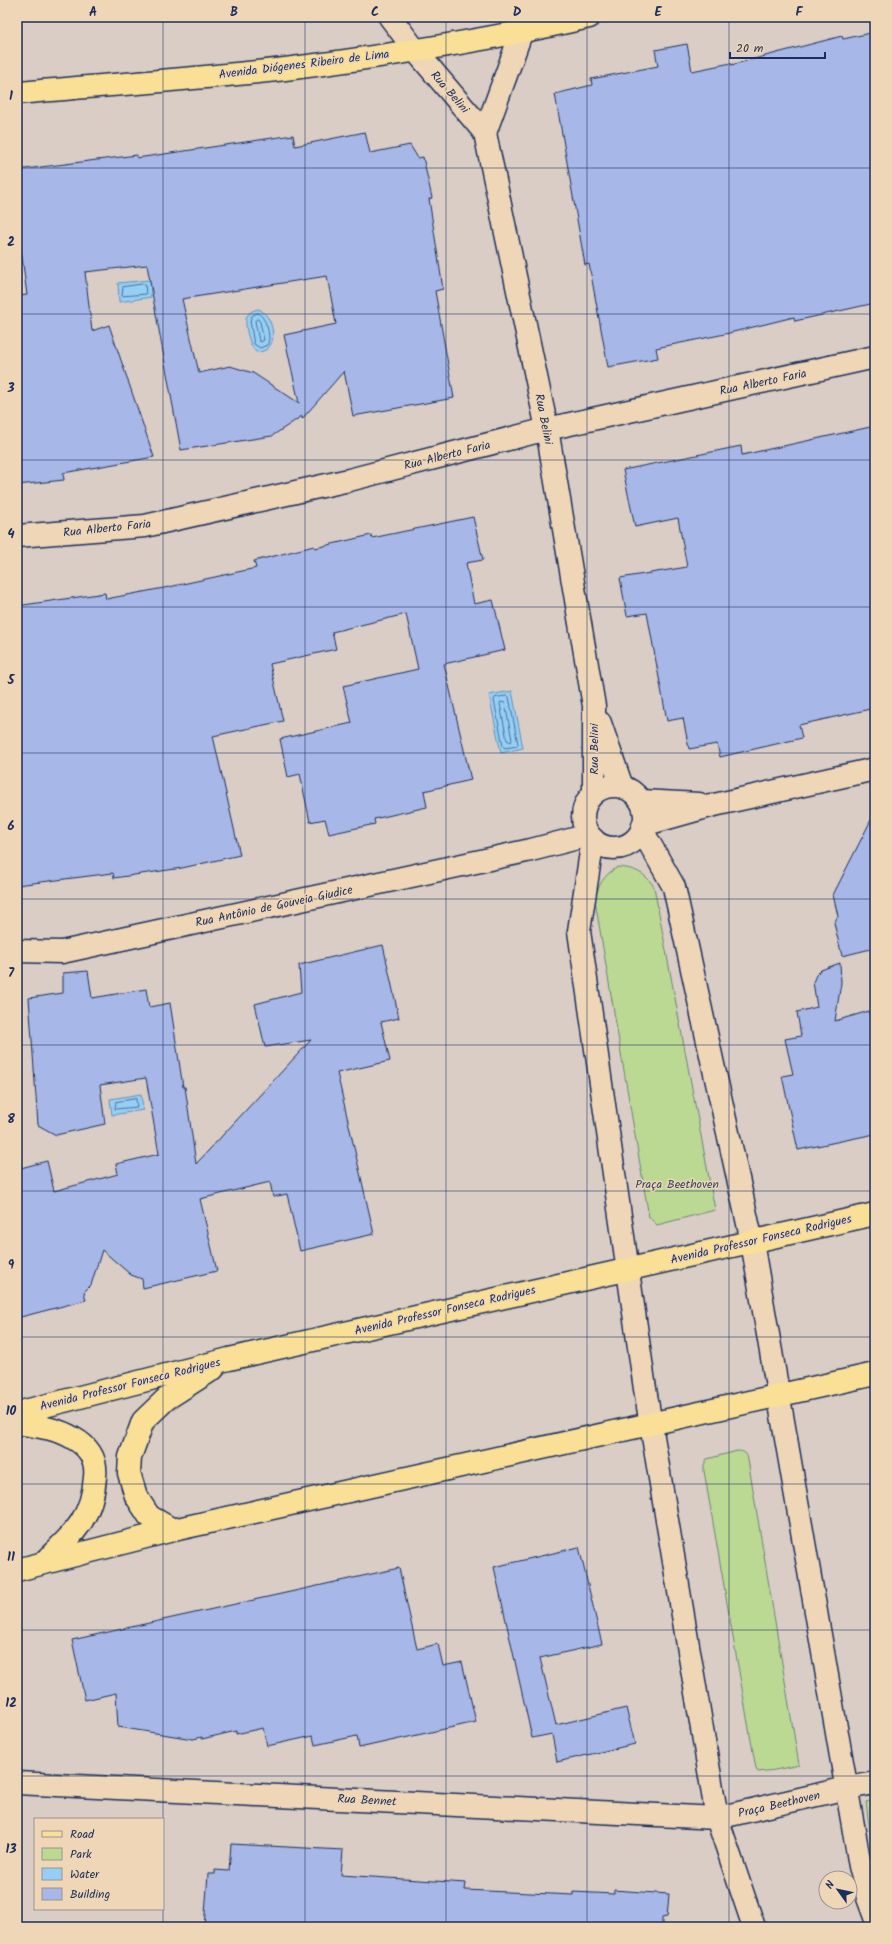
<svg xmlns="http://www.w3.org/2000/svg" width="892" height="1944" viewBox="0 0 892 1944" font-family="Kalam,sans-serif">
<rect width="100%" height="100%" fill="#d9cdc5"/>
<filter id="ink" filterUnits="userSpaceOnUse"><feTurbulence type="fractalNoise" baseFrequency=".025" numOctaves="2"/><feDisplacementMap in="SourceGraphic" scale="8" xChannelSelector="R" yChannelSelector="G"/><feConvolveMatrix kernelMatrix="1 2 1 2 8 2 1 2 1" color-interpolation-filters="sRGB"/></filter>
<g filter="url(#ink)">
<g fill="#bbd992" stroke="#6b8478">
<path d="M618,867c16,1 28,6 36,20l61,323 -58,15 -8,-8 -54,-316c3,-17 9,-26 23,-34z"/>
<path d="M737,1451c7,0 10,2 11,9l51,305 -24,5 -17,2 -2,-3 -52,-298v-6l3,-6z"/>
<path d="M875,1800v69l-9,-67z"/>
</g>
<g fill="#95cff5" stroke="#648fb9">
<path d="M150,280l1,17 -32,5 -1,-19z"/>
<path d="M258,309c16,5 24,44 -2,43 -6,-5 -13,-29 -9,-36 2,-4 7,-6 11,-7z"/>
<path d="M512,691l11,57 -22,5 -12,-58z"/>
<path d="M141,1094l2,16 -31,5 -2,-16z"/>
</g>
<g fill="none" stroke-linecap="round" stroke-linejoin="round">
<g stroke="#4c6f9a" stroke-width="1">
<path d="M145,284l1,10 -24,2 1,-9z"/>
<path d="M258,313c8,4 14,25 9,32l-7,3 -6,-4 -4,-23 2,-5z"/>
<path d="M258,319l2,3 4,18 -3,2 -2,-1 -4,-20z"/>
<path d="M507,696l2,1 9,47 -1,2 -12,2 -2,-2 -9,-46 1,-2z"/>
<path d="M501,702l4,1 7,37 -1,2 -4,-2 -7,-36z"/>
<path d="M136,1099l1,8 -22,2 1,-7z"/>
</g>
</g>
<g fill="#a7b7e7" stroke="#1b2f5e" fill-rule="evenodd">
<path d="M871,33l4,20v250l-80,18 -1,-4 -69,17 -69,14 2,10 -50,9 -19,-103 -4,1 -30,-171 37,-9 -1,-6 67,-13 -3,-16 32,-6 5,27 39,-8v2l111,-29 1,3z"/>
<path d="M365,132l5,21 40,-8 8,13 5,-1 9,41 -3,1 14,90 -8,2 19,107 -101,18 -9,-45 -42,48v-3l-30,20 -91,14 -34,-185 -62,7 7,59 17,-6 45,132 -91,16 1,7 -47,5v-189l10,-1 -10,-77v-48l120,-15v3l156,-23 2,11zM327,276l9,48 -52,11 15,68 -46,-30 -23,-7 -31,7 -17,-74z"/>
<path d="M875,426v282l-76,17 3,13 -82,19 -3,-13 -28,5 -6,-31 -16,3 -20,-108 -20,3 -7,-38 67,-11 -9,-49 -43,9 -12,-57 118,-24 1,9z"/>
<path d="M473,517l10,43 -17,3 8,41 19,-4 12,50 -61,14 27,116 -47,11 3,16 -53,12 1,5 -46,10 -4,-15 -15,3 -10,-48 -12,3 -8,-38 72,-16 -9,-37 75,-17 -12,-55 -74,18 4,17 -66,15 13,57 -70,15 27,119 -58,13 -68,10 -1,-5 -96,12v-279l88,-13 1,6 63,-12 87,-19 -2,-7 60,-15 1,2 56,-13 1,3z"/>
<path d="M875,812v136l-33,8 -8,-33 4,-7 -5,-21z"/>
<path d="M383,945l16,73 -18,4 9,39 -53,12 37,161 -74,17 -13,-57 -14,3 -3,-15 -70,17 17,72 -74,17 -1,-9 -11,-4 -29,-25 -11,35 -7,7 2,8 -69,18v-149l30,-8 7,30 64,-17 -2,-10 43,-10 -13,-76 -46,7 5,39 -49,11 -18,-10 -9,-127 34,-5v-20l25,-2 4,27 54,-9 3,18 21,-4 13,84h2l11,77 115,-124 -46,7 -10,-43 46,-12 -2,-27z"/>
<path d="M840,963l1,20 -6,38 34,-10 1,6 5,-1v118l-77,16 -16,-74 11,-2 -8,-35 16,-3 -4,-24 20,-5 -4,-25 3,-7 5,-5z"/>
<path d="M579,1547l23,97 -62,14 16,67 70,-17 9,36 -78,18 -5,-28 -20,4 -38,-171z"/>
<path d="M399,1568l18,81 21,-5 5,22 19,-4 14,60 -117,26 -2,-12 -42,9 -2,-9 -46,10 -4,-18 -27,6v-3l-34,8v-2l-9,2 -75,-12 -2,-34 -31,7 -13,-60z"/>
<path d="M231,1844l112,6 -2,25 125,8 -1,7 108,5v-3l41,2v-4l55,4 -2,23 -5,1v9h-458l4,-53h7v-4l14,1z"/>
</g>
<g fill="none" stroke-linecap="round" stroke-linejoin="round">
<defs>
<g id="minor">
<path d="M390,17l25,33 70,83 62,296 47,277v86"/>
<path d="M485,133l42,-116"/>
<path d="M17,536l128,-10 204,-46 198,-51 328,-72"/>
<path d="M600,723l22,64"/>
<circle cx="614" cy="817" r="31"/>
<path d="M641,801l58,3"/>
<path d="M643,825l71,-20 161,-36"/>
<path d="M642,830l32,57 78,355 108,624 8,32 7,19"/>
<path d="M593,839l-14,92 66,458 72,429 37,109"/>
<path d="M17,951l45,1 469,-102 58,-15"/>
<path d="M17,1783l700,35 130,-30 28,-5"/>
</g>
<path id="major" d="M17,93c89,-8 179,-14 268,-24 102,-13 204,-29 304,-52"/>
<g id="highway">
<path d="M17,1413l212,-54 646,-145"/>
<path d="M17,1423c19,3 39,5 56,15 16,9 24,21 22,39 -3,43 -23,58 -52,86"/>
<path d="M173,1530l-24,-14 -13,-20 -7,-23 1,-16 13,-36 23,-22 47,-30"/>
<path d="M17,1570l156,-40 702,-156"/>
</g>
</defs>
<use href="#minor" stroke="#1b2f5e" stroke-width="25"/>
<use href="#major" stroke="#1b2f5e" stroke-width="25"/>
<use href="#highway" stroke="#1b2f5e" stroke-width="25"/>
<use href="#minor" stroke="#eed6b6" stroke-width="22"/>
<use href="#major" stroke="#fadf96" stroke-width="22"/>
<use href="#highway" stroke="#fadf96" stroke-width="22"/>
</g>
</g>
<path fill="none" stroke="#1b2f5e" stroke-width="1" stroke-opacity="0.55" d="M163,17v1910M305,17v1910M446,17v1910M587,17v1910M729,17v1910M17,168h858M17,314h858M17,460h858M17,607h858M17,753h858M17,899h858M17,1045h858M17,1191h858M17,1337h858M17,1484h858M17,1630h858M17,1776h858"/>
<g text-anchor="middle" stroke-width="3" stroke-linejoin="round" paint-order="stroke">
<g font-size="12" fill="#1b2f5e" stroke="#eed6b6">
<text transform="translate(304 64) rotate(-7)" y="4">Avenida Diógenes Ribeiro de Lima</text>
<text transform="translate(450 92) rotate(49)" y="4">Rua Belini</text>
<text transform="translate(763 382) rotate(-12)" y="4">Rua Alberto Faria</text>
<text transform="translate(544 419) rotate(79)" y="4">Rua Belini</text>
<text transform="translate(447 455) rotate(-14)" y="4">Rua Alberto Faria</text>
<text transform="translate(107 528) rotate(-6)" y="4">Rua Alberto Faria</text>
<text transform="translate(594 749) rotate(-90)" y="4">Rua Belini</text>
<text transform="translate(274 906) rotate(-12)" y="4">Rua Antônio de Gouveia Giudice</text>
<text transform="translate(761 1239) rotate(-13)" y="4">Avenida Professor Fonseca Rodrigues</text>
<text transform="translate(445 1310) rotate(-13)" y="4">Avenida Professor Fonseca Rodrigues</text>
<text transform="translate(130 1384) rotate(-14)" y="4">Avenida Professor Fonseca Rodrigues</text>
<text transform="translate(367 1800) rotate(3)" y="4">Rua Bennet</text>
<text transform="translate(779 1804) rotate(-13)" y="4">Praça Beethoven</text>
</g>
<g font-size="12" fill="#334866" stroke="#eed6b6">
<text x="677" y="1188">Praça Beethoven</text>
</g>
</g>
<rect width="892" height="1944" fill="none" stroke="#eed6b6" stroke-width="44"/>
<rect x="34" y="1818" width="130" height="92" fill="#eed6b6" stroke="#9a9393"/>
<rect x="42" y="1831" width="20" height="6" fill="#fadf96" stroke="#9a9393"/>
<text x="70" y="1838" font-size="12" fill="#1b2f5e">Road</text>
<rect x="42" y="1848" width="20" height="12" fill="#bbd992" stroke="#9a9393"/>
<text x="70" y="1858" font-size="12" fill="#1b2f5e">Park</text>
<rect x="42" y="1868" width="20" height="12" fill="#95cff5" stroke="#9a9393"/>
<text x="70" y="1878" font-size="12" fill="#1b2f5e">Water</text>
<rect x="42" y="1888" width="20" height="12" fill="#a7b7e7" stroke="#9a9393"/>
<text x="70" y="1898" font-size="12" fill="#1b2f5e">Building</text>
<g transform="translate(838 1890) rotate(303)"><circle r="19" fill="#eed6b6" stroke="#9a9393"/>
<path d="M0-3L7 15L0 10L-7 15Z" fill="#1b2f5e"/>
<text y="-6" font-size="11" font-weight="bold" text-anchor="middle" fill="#1b2f5e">N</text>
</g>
<path d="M730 52v6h95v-6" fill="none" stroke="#1b2f5e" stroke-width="2"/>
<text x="736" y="52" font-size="12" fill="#1b2f5e" stroke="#eed6b6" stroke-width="3" paint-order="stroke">20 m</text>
<rect x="22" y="22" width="848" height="1900" fill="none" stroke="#1b2f5e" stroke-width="1.5"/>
<g font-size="13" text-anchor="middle" font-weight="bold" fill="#1b2f5e">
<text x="93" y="16">A</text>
<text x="234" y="16">B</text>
<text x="375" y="16">C</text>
<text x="517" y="16">D</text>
<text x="658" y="16">E</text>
<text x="799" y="16">F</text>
<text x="11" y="100">1</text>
<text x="11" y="246">2</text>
<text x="11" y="392">3</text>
<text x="11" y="538">4</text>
<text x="11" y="684">5</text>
<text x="11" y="830">6</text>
<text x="11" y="977">7</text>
<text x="11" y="1123">8</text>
<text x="11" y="1269">9</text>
<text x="11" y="1415">10</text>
<text x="11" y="1561">11</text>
<text x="11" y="1707">12</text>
<text x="11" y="1853">13</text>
</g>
</svg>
